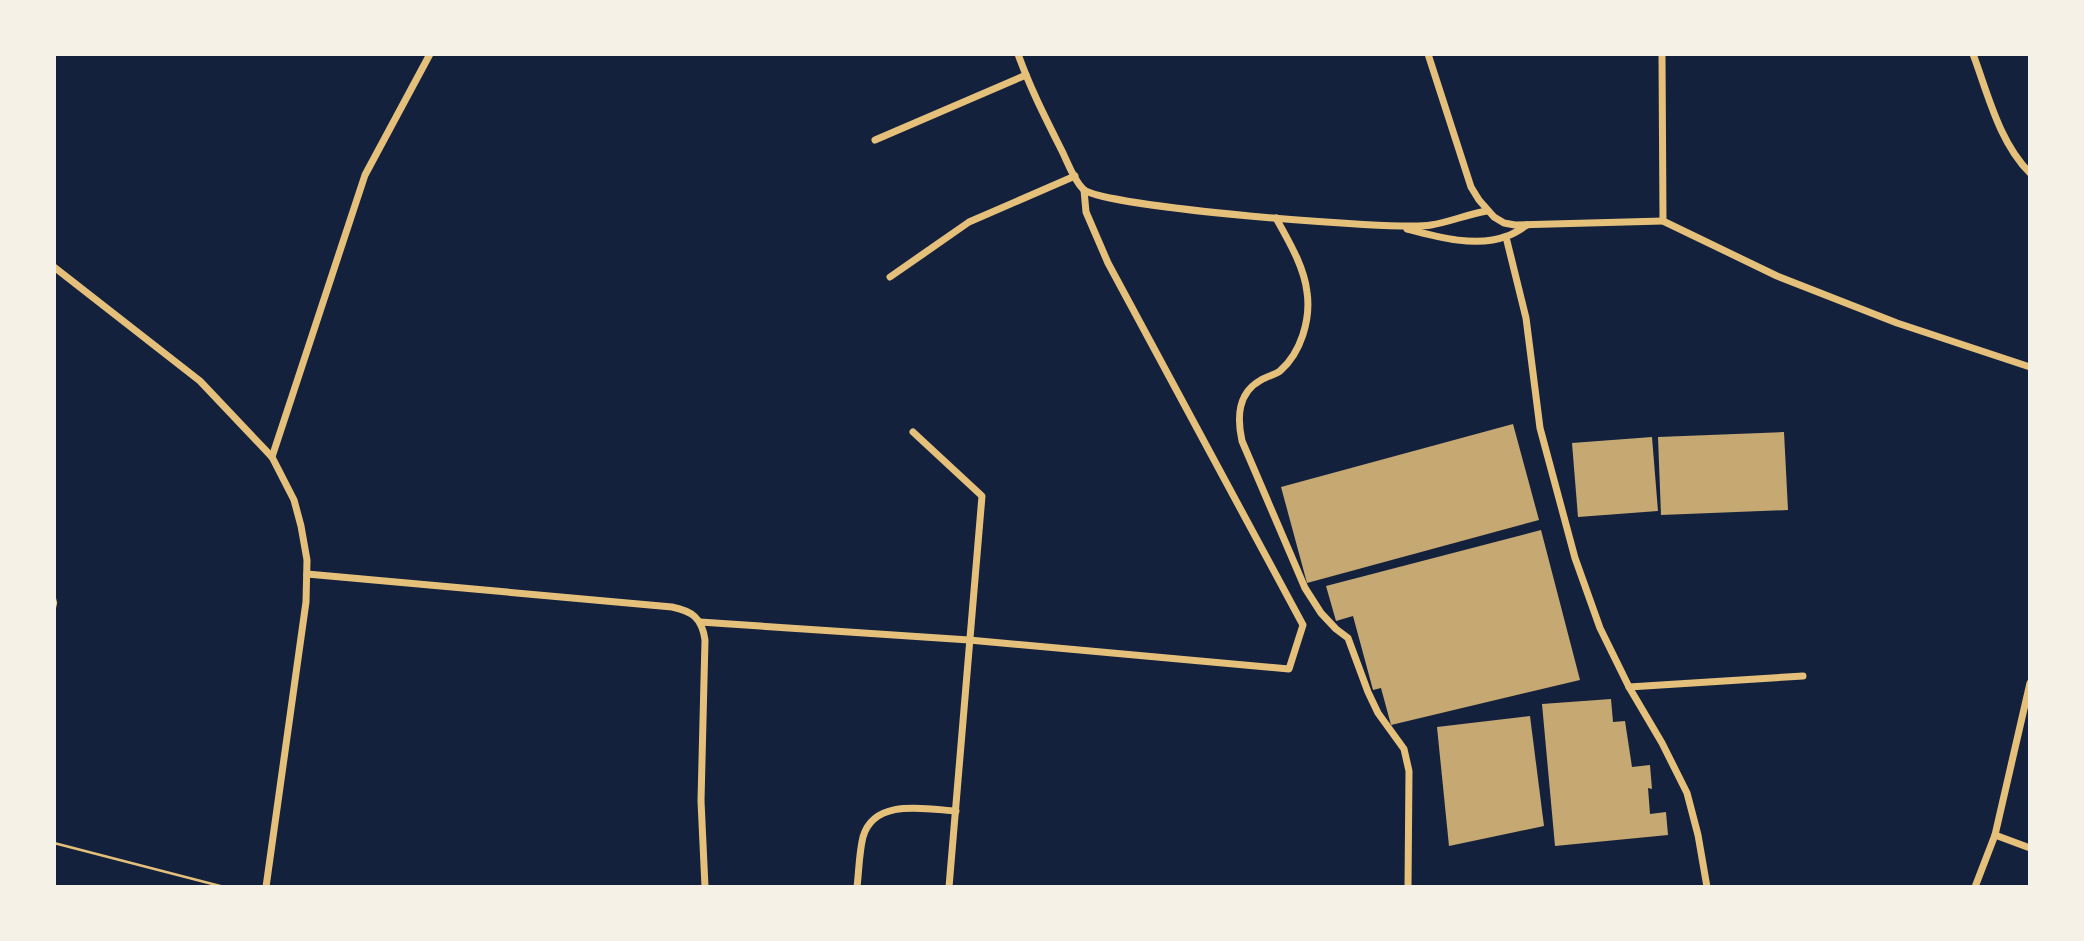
<svg xmlns="http://www.w3.org/2000/svg" width="2084" height="941" viewBox="0 0 2084 941" font-family="'Nunito Sans',sans-serif">
<rect width="100%" height="100%" fill="#14213d"/>
<g fill="#c6a872">
<path d="M1513,424l26,96 -232,63 -26,-96z"/>
<path d="M1784,432l4,78 -127,5 -3,-78z"/>
<path d="M1652,437l6,74 -80,6 -6,-74z"/>
<path d="M1541,530l39,150 -189,45 -10,-37 -8,2 -20,-74 -17,5 -10,-35z"/>
<path d="M1611,699l2,23 12,-1 7,46 18,-2 2,24 -4,-1 2,26 16,-2 2,23 -113,11 -13,-142z"/>
<path d="M1530,716l14,110 -95,20 -12,-119z"/>
</g>
<g fill="none" stroke-linecap="round" stroke-linejoin="round">
<g stroke="#e5c07b" stroke-width="2.5">
<path d="M54,595l2,8 -2,8"/>
<path d="M54,843l170,44"/>
</g>
<g stroke="#e5c07b" stroke-width="7">
<path d="M1018,54c12,34 28,65 44,97 6,12 11,28 21,38 17,18 311,42 348,36 19,-3 37,-11 56,-14"/>
<path d="M1428,54l43,133 8,13 15,17 10,6 11,2 148,-4"/>
<path d="M1662,54l1,167 114,55 120,47 133,44"/>
<path d="M1973,54c15,40 26,88 57,119"/>
<path d="M875,140l151,-65"/>
<path d="M1276,218c12,22 28,48 31,74 4,27 -6,61 -27,79 -5,4 -13,5 -19,9 -24,13 -24,38 -19,61l63,147 16,25 15,16 12,9 20,54 10,21 26,36 5,22 -1,116"/>
<path d="M1407,229c30,8 70,19 100,7 7,-2 14,-7 20,-11"/>
<path d="M1506,237l20,81 14,110 35,130 25,70 29,59 33,56 25,50 11,42 9,52"/>
<path d="M54,267l146,114 72,76 22,43 7,26 6,34 -1,42 -40,285"/>
<path d="M890,277l79,-55 106,-46"/>
<path d="M913,432l69,64 -33,391"/>
<path d="M272,457l93,-282 65,-121"/>
<path d="M307,574l365,33c20,4 30,11 33,33l-4,161 4,86"/>
<path d="M700,622l269,18 320,29 14,-44 -195,-362 -22,-51 -2,-22"/>
<path d="M1629,687l174,-11"/>
<path d="M1995,835l35,13"/>
<path d="M857,887c2,-16 2,-34 6,-50 11,-39 62,-28 93,-26"/>
<path d="M1975,887l20,-52 35,-152"/>
</g>
</g>
<rect width="2084" height="941" fill="none" stroke="#f6f1e7" stroke-width="112"/>
</svg>
